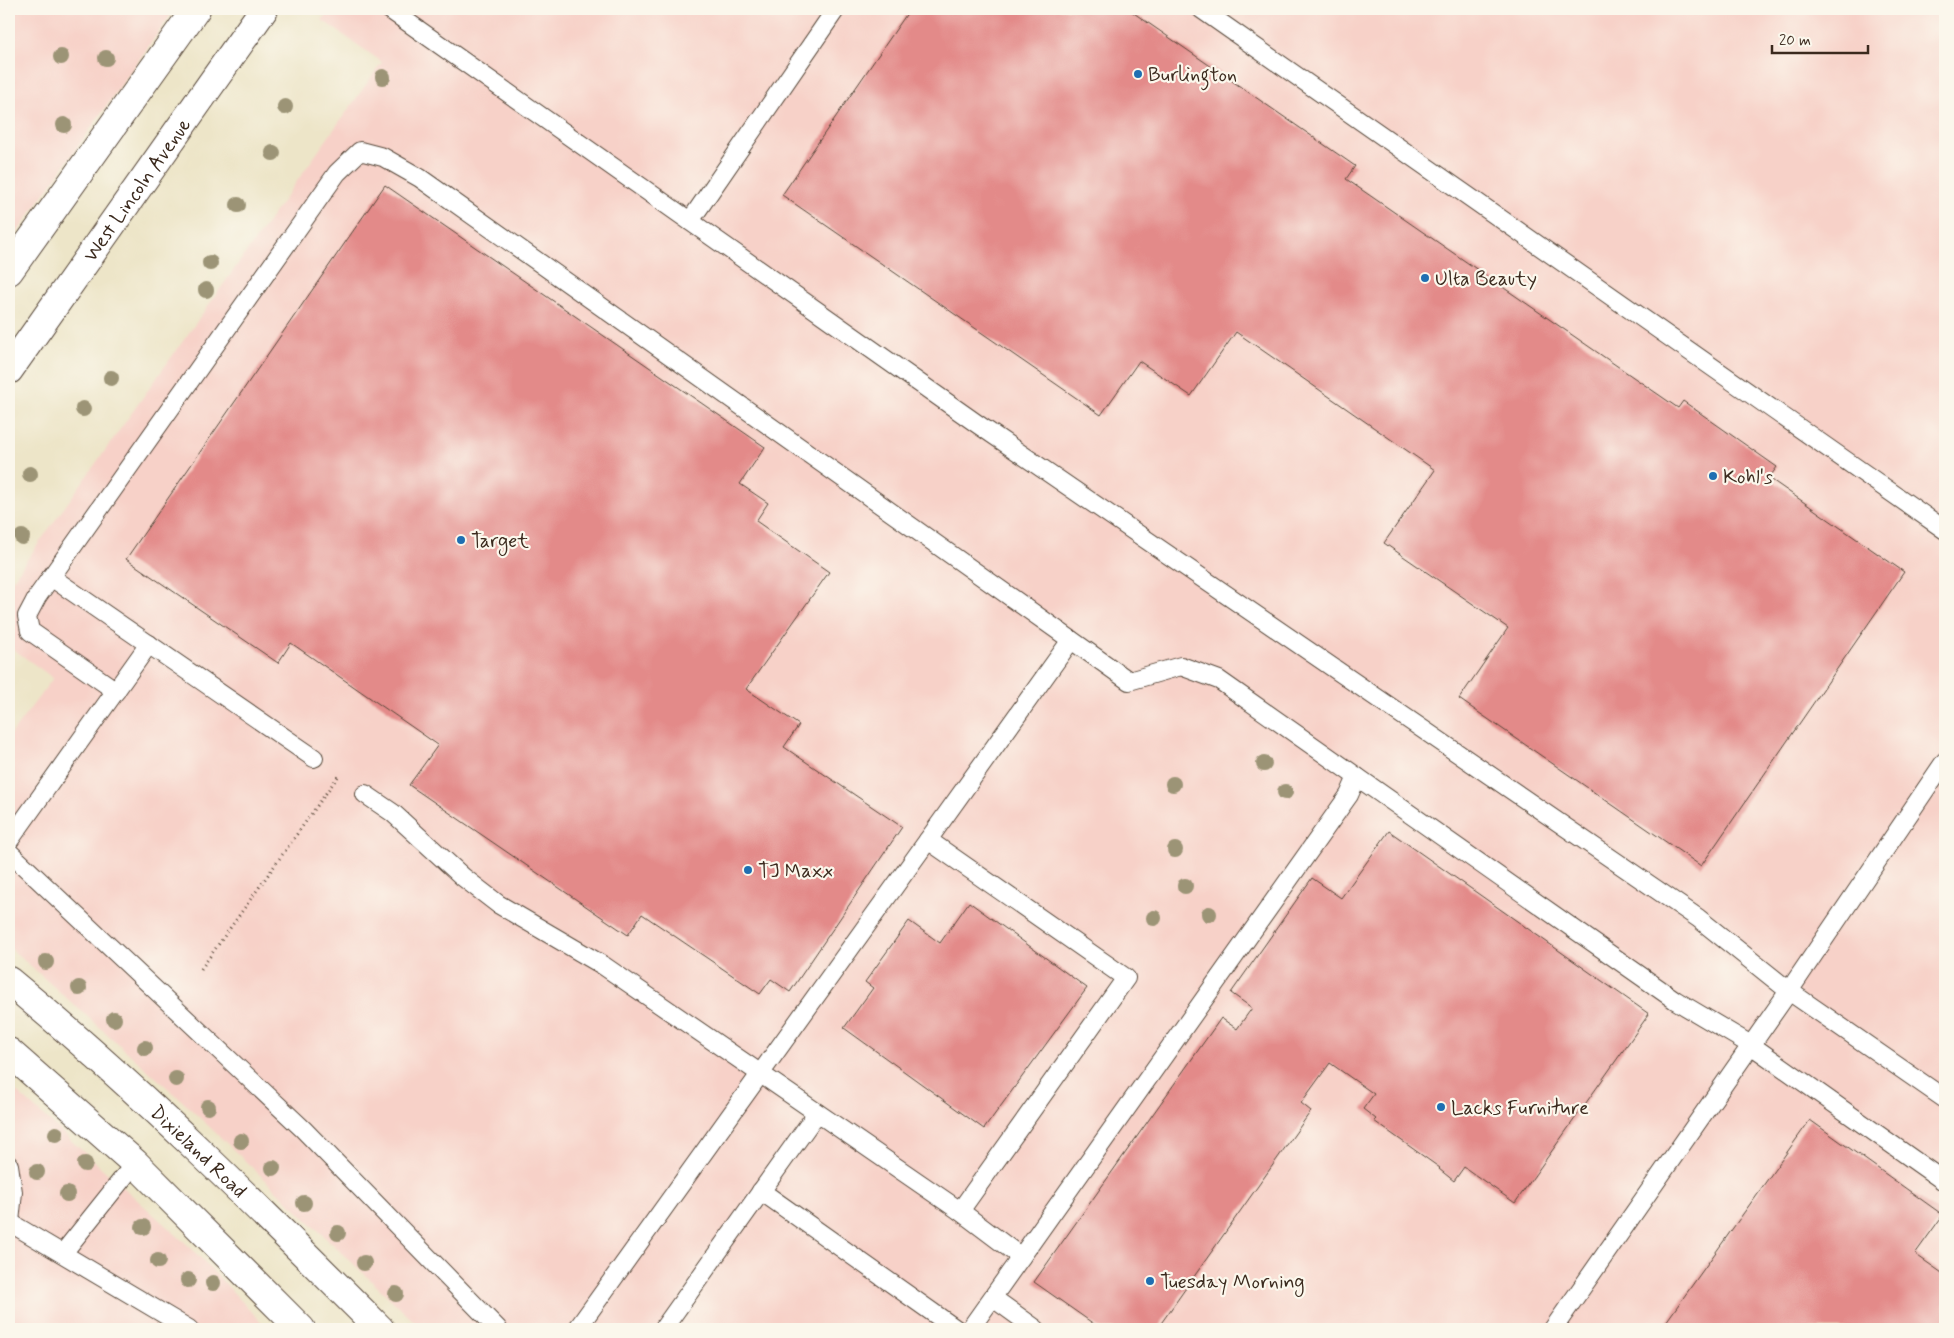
<svg xmlns="http://www.w3.org/2000/svg" width="1954" height="1338" viewBox="0 0 1954 1338" font-family="Mynerve,sans-serif">
<rect width="100%" height="100%" fill="#fbf7ec"/>
<filter id="ink" filterUnits="userSpaceOnUse"><feTurbulence type="fractalNoise" baseFrequency=".02" numOctaves="2"/><feDisplacementMap in="SourceGraphic" scale="10" xChannelSelector="R" yChannelSelector="G"/><feConvolveMatrix kernelMatrix="1 2 1 2 8 2 1 2 1" color-interpolation-filters="sRGB"/></filter>
<filter id="wash" filterUnits="userSpaceOnUse"><feTurbulence type="fractalNoise" baseFrequency=".0096" numOctaves="4" result="noise"/><feDisplacementMap in="SourceGraphic" scale="20" xChannelSelector="R" yChannelSelector="G"/><feGaussianBlur stdDeviation="1.12" result="paint"/><feColorMatrix in="noise" values="0 0 0 0 0 0 0 0 0 0 0 0 0 0 0 0 0 1.4 0 .05"/><feComposite in="paint" operator="in"/></filter>
<g filter="url(#wash)">
<rect width="100%" height="100%" fill="#ede5c8"/>
<g fill="#f7d1c8">
<path d="M9,9h166l-166,235z"/>
<path d="M330,9h1615v1320h-1523l-244,-232 -169,-150v-210l44,-59 -44,-32v-61l373,-523 -60,-42z"/>
<path d="M9,1085l183,164 76,80h-259z"/>
</g>
<g id="blocks">
<g fill="#e38a89">
<path d="M910,9h218l227,157 -9,13 332,229 5,-7 94,66 -8,11 135,94 -203,294 -242,-167 49,-71 -124,-85 51,-73 -199,-138 -45,64 -52,-35 -38,54 -319,-220z"/>
<path d="M385,185l380,262 -25,37 28,19 -12,18 73,51 -83,117 53,36 -15,22 118,80 -112,165 -19,-13 -11,15 -118,-80 -14,21 -219,-150 29,-40 -147,-102 -13,20 -152,-104z"/>
<path d="M1389,831l260,183 -134,189 -51,-36 -10,14 -15,-12 1,-1 -66,-47 2,-2 -13,-10 11,-15 -44,-31 -29,40 10,8 -154,218h-56l-67,-47 187,-264 16,11 15,-21 -21,-15 81,-115 29,20z"/>
<path d="M969,902l118,86 -103,141 -140,-101 29,-40 -8,-6 44,-61 31,22z"/>
<path d="M1810,1120l133,95 -28,39 30,21v54h-284z"/>
</g>
</g>
</g>
<g filter="url(#ink)">
<use href="#blocks" fill-opacity="0" stroke="#564638" stroke-width="1"/>
<g fill="none" stroke-linecap="round" stroke-linejoin="round">
<defs>
<g id="service">
<path d="M389,9l587,414 722,495 91,73 156,108"/>
<path d="M1201,9l744,521"/>
<path d="M690,221l146,-212"/>
<path d="M51,577l263,181"/>
<path d="M116,691l-86,-60 -3,-15 10,-19 300,-424 23,-22 23,6 37,21 709,503 52,-15 38,14 456,320 76,45 194,137"/>
<path d="M365,794l28,19 70,64 35,27 106,62 356,245 61,46"/>
<path d="M928,840l143,-200"/>
<path d="M9,841l140,-197"/>
<path d="M9,852l294,277 195,200"/>
<path d="M9,1165l4,27 -3,30"/>
<path d="M761,1191l195,138"/>
<path d="M9,1222l180,107"/>
<path d="M63,1253l72,-90"/>
<path d="M993,1298l43,31"/>
<path d="M577,1329l351,-489 198,138 -166,233"/>
<path d="M663,1329l154,-216"/>
<path d="M970,1329l379,-534 8,-18"/>
<path d="M1553,1329l236,-338 156,-230"/>
</g>
<g id="tertiary">
<path d="M9,271l187,-262"/>
<path id="s1" d="M9,370l255,-361"/>
</g>
<g id="secondary">
<path id="s2" d="M9,981c131,108 251,228 371,348"/>
<path d="M9,1052l126,111 166,166"/>
</g>
</defs>
<use href="#service" stroke="#564638" stroke-width="20"/>
<use href="#tertiary" stroke="#564638" stroke-width="30"/>
<use href="#secondary" stroke="#564638" stroke-width="30"/>
<path stroke="#564638" stroke-width="3" stroke-dasharray="1 4" stroke-linecap="butt" d="M201,969l138,-194"/>
<use href="#service" stroke="#fff" stroke-width="18"/>
<use href="#tertiary" stroke="#fff" stroke-width="28"/>
<use href="#secondary" stroke="#fff" stroke-width="28"/>
</g>
<g fill="#9c9476">
<circle cx="61" cy="57" r="8"/>
<circle cx="106" cy="58" r="8"/>
<circle cx="383" cy="77" r="8"/>
<circle cx="285" cy="107" r="8"/>
<circle cx="64" cy="125" r="8"/>
<circle cx="273" cy="153" r="8"/>
<circle cx="238" cy="205" r="8"/>
<circle cx="210" cy="263" r="8"/>
<circle cx="206" cy="290" r="8"/>
<circle cx="111" cy="378" r="8"/>
<circle cx="83" cy="409" r="8"/>
<circle cx="30" cy="474" r="8"/>
<circle cx="22" cy="537" r="8"/>
<circle cx="1264" cy="764" r="8"/>
<circle cx="1173" cy="784" r="8"/>
<circle cx="1285" cy="792" r="8"/>
<circle cx="1175" cy="850" r="8"/>
<circle cx="1185" cy="886" r="8"/>
<circle cx="1209" cy="914" r="8"/>
<circle cx="1154" cy="918" r="8"/>
<circle cx="46" cy="962" r="8"/>
<circle cx="79" cy="988" r="8"/>
<circle cx="114" cy="1019" r="8"/>
<circle cx="145" cy="1048" r="8"/>
<circle cx="176" cy="1079" r="8"/>
<circle cx="208" cy="1107" r="8"/>
<circle cx="56" cy="1134" r="8"/>
<circle cx="241" cy="1141" r="8"/>
<circle cx="85" cy="1164" r="8"/>
<circle cx="273" cy="1168" r="8"/>
<circle cx="37" cy="1172" r="8"/>
<circle cx="67" cy="1194" r="8"/>
<circle cx="304" cy="1203" r="8"/>
<circle cx="143" cy="1227" r="8"/>
<circle cx="338" cy="1233" r="8"/>
<circle cx="158" cy="1261" r="8"/>
<circle cx="364" cy="1263" r="8"/>
<circle cx="188" cy="1280" r="8"/>
<circle cx="213" cy="1283" r="8"/>
<circle cx="396" cy="1294" r="8"/>
</g>
</g>
<g fill="#1f6fb2" stroke="#fbf7ec" stroke-width="2">
<circle cx="1138" cy="74" r="5"/>
<circle cx="1425" cy="278" r="5"/>
<circle cx="1713" cy="476" r="5"/>
<circle cx="461" cy="540" r="5"/>
<circle cx="748" cy="870" r="5"/>
<circle cx="1441" cy="1107" r="5"/>
<circle cx="1150" cy="1281" r="5"/>
</g>
<g text-anchor="middle" stroke-width="4.5" stroke-linejoin="round" paint-order="stroke">
<g font-size="20" fill="#3b2a1e" stroke="#fbf7ec" text-anchor="start">
<text x="1148" y="81">Burlington</text>
<text x="1435" y="285">Ulta Beauty</text>
<text x="1723" y="483">Kohl's</text>
<text x="471" y="547">Target</text>
<text x="758" y="877">TJ Maxx</text>
<text x="1451" y="1114">Lacks Furniture</text>
<text x="1160" y="1288">Tuesday Morning</text>
</g>
<g font-size="20" fill="#3b2a1e" stroke="#fbf7ec">
<text dy="7" stroke="none"><textPath href="#s1" startOffset="221">West Lincoln Avenue</textPath></text>
<text dy="7" stroke="none"><textPath href="#s2" startOffset="255">Dixieland Road</textPath></text>
</g>
</g>
<rect width="1954" height="1338" fill="none" stroke="#fbf7ec" stroke-width="30"/>
<path d="M1772 45v8h96v-8" fill="none" stroke="#3b2a1e" stroke-width="2.5"/>
<text x="1779" y="45" font-size="15" fill="#3b2a1e" stroke="#fbf7ec" stroke-width="4" paint-order="stroke">20 m</text>
</svg>
